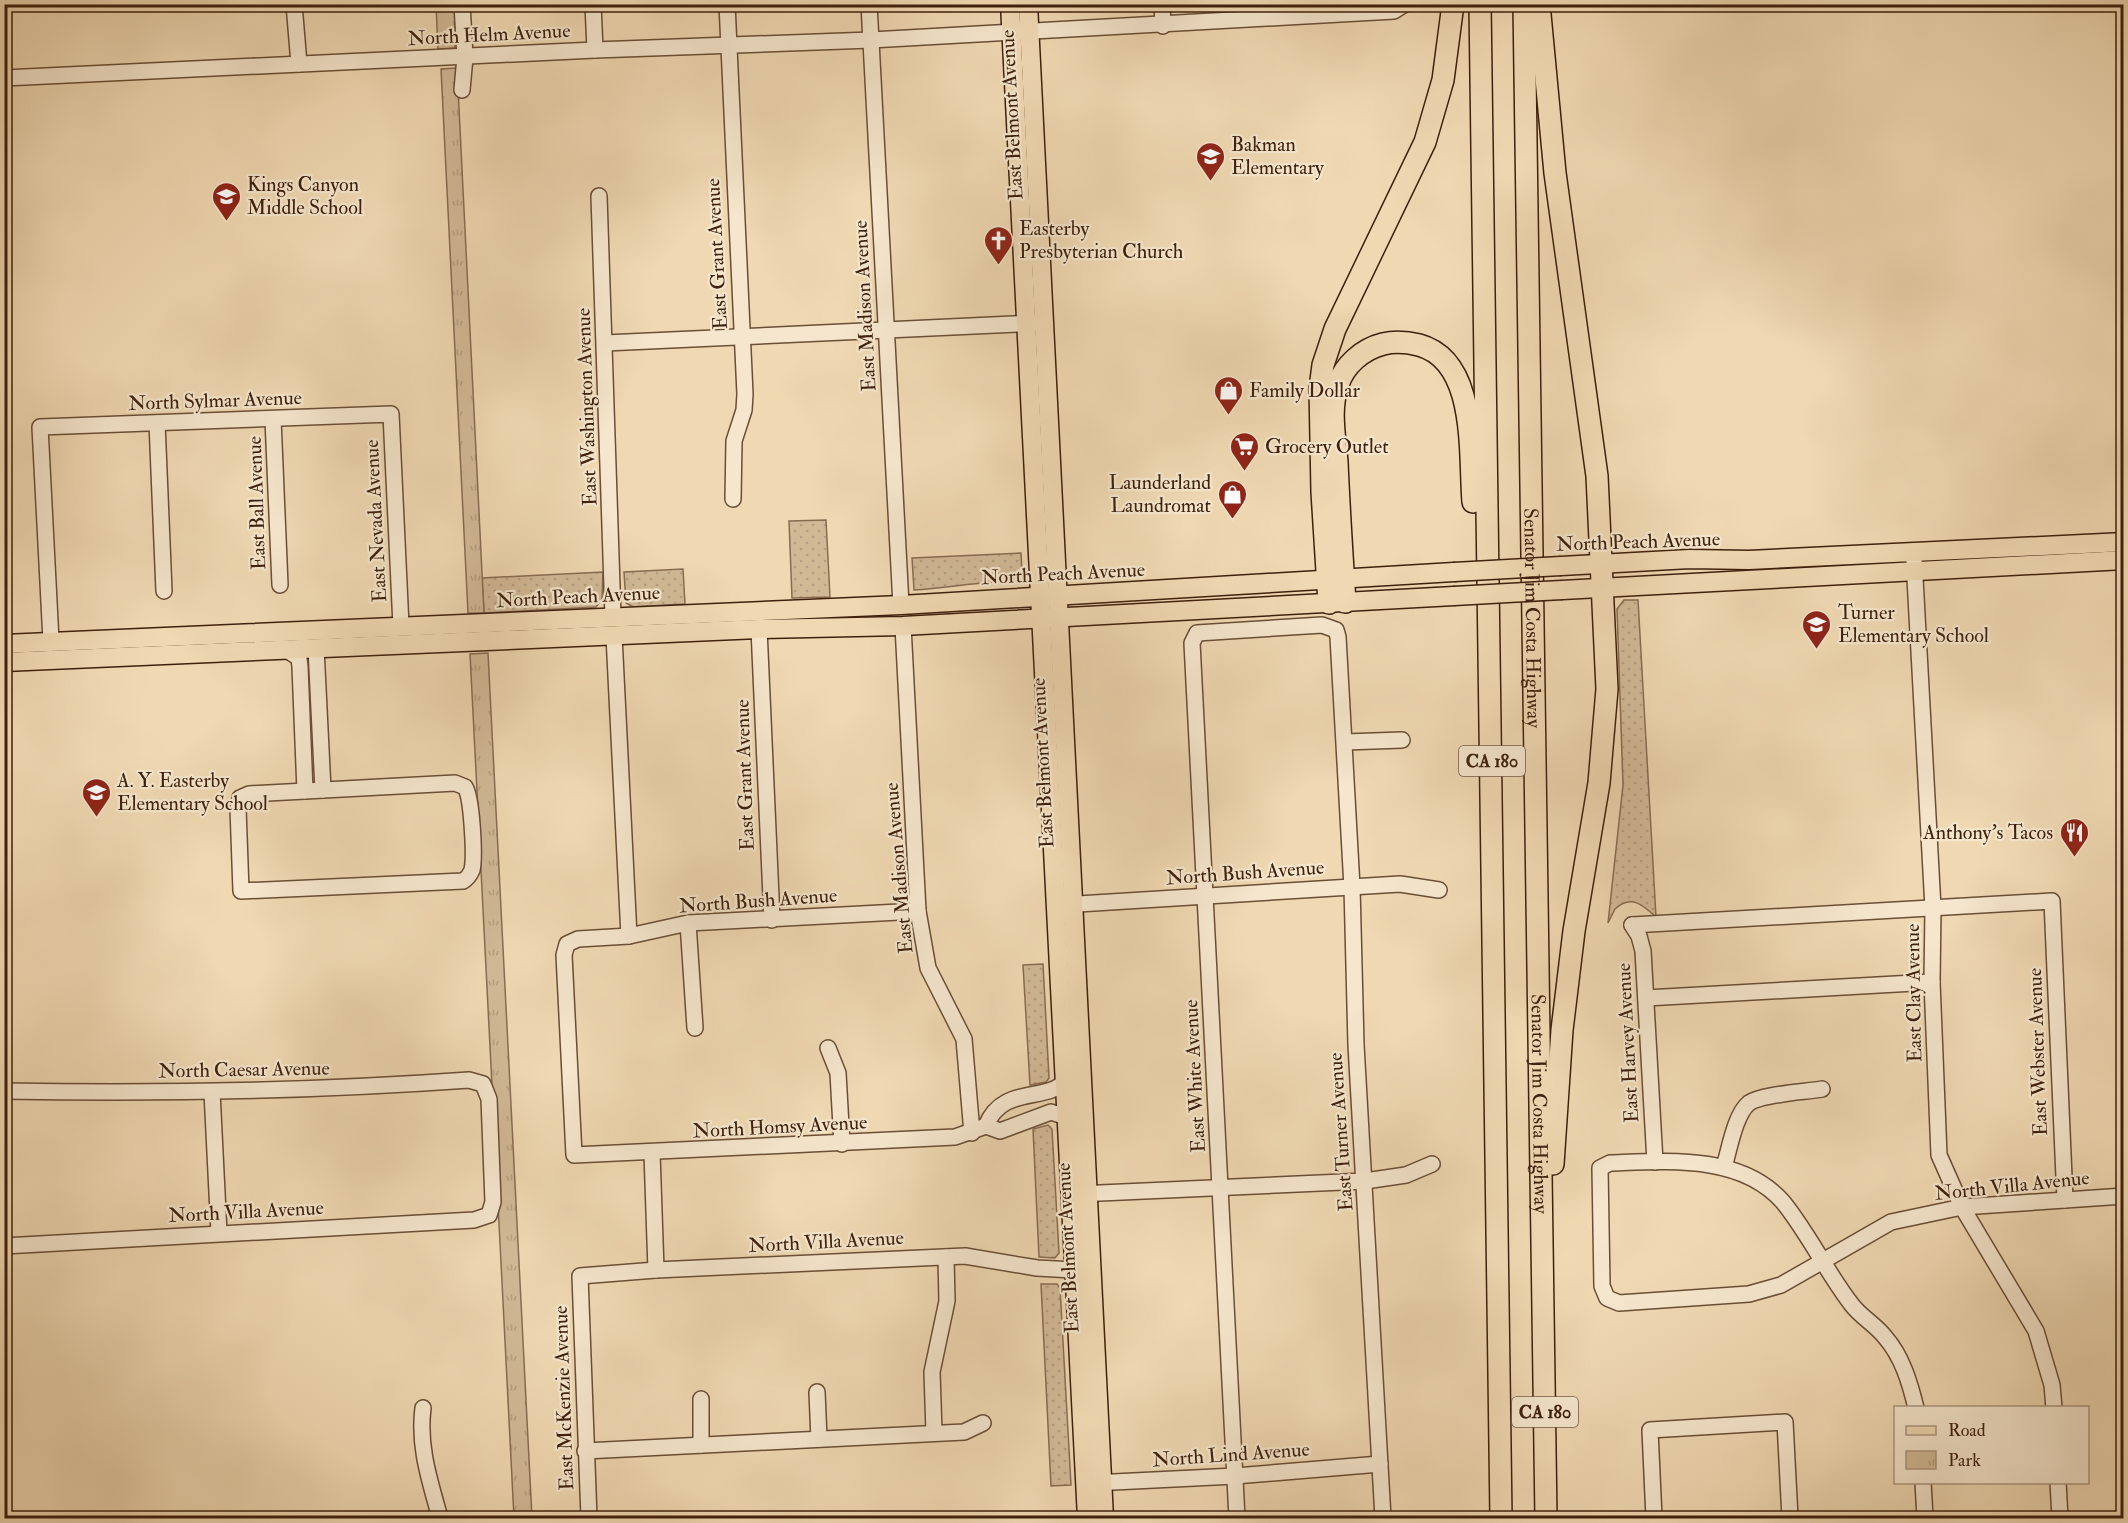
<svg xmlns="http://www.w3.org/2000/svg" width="2128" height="1523" viewBox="0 0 2128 1523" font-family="'IM FELL Double Pica',serif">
<defs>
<pattern id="grass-dots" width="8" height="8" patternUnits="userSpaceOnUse" patternTransform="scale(1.5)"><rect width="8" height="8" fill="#d1b996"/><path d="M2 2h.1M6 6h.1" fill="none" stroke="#b49f80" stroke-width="1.8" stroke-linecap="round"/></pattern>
<pattern id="park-tufts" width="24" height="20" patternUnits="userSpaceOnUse" patternTransform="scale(1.5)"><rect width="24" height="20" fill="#d1b996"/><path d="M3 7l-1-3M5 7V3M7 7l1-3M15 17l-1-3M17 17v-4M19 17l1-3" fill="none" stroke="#b49f80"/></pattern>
</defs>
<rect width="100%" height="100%" fill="#efd8b2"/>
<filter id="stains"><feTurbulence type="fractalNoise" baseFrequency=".00333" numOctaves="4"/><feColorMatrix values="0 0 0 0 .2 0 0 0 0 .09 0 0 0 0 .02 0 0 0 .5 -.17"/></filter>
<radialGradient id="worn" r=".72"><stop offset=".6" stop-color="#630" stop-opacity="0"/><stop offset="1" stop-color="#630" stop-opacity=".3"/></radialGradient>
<g fill="url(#grass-dots)" stroke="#886c52" stroke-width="1.5">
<path d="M826,520l4,77 -38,1 -3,-77z"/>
<path d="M1021,553l1,20 -5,8c-35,0 -68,7 -103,9l-2,-32z"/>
<path d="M683,569l2,35 -52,3 -7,-4 -2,-31z"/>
<path d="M603,572l-1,27 -6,8 -112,6 -2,-35z"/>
<path d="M1624,600h14l18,317c-13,-12 -25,-23 -41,-8l-7,14 15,-138 -6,-176z"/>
<path d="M1043,964l6,114 -3,4 -16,3 -7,-120z"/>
<path d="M1048,1125l4,4 7,124 -4,5 -16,-1 -6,-128z"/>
<path d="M1041,1284h16l3,4 11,197 -20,1z"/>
</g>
<g fill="url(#park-tufts)" stroke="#886c52" stroke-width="1.5">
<path d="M436,5h19v43l-17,1z"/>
<path d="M457,68l27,545h-16l-27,-544z"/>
<path d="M488,653l44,865h-18l-44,-864z"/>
</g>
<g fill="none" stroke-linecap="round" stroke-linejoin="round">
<defs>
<g id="minor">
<path d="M294,4l5,60"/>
<path d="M462,4l3,53 -3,33"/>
<path d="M593,4l2,46"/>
<path d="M727,4l18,390 -1,16 -10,31 -1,58"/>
<path d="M869,4l32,601"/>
<path d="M1162,4l1,22"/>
<path d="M4,78l591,-28 276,-10 523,-29 11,-7"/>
<path d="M599,196l14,421"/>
<path d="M605,343l432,-20"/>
<path d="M273,419l7,166"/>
<path d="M157,423l7,168"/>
<path d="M1914,560l19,348 -1,74 7,173 23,52 74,124 16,54 2,23"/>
<path d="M903,626l15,285 10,57 36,71 8,94"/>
<path d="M759,629l13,291"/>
<path d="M614,636l15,300"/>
<path d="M51,641l-11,-214 351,-13 10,212"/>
<path d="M316,648l7,142"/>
<path d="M285,649l14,9 1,9 5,124"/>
<path d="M1345,742l57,-2"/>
<path d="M455,783l10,4c7,10 10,70 7,83 -2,5 -4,8 -9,11l-222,10 -3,-83 2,-10 9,-4z"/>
<path d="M1062,905l338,-21 39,6"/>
<path d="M918,911l-230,12 -59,13 -51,3 -11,5 -3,11 10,200 381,-18 31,-11 14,5 51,-19 15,5"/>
<path d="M688,923l7,105"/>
<path d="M1632,925l420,-24 13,299"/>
<path d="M1632,925l7,11 4,15 12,211"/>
<path d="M1646,998l286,-16"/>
<path d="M828,1048l10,25 4,71"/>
<path d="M4,1091c156,3 310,0 465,-11l14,4 6,15 4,103 -4,13 -15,5 -470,26"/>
<path d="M212,1092l7,141"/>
<path d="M986,1126c16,-41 60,-24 78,-44"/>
<path d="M652,1153l4,117"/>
<path d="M1724,1167c5,-16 11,-53 25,-64 13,-9 56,-11 73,-14"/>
<path d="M1078,1194l287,-13 41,-6 26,-11"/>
<path d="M817,1392l2,47"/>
<path d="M423,1408c-5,39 7,73 17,110"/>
<path d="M1916,1408c-6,-25 -14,-52 -31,-71 -9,-12 -24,-20 -33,-32 -25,-32 -43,-71 -69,-103 -42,-48 -116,-41 -173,-39l-10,5 2,118 5,12 12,5 130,-9 32,-9 110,-63 71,-15 162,-11"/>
<path d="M934,1433l-2,-61 15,-71 -1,-44"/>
<path d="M701,1445v-46"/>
<path d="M585,1451l379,-19 19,-9"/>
<path d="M1923,1482l2,36"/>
<path d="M2058,1482l2,36"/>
<path d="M1093,1483l142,-7 145,-12"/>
<path d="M589,1518l-9,-242 76,-6 309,-14 72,12 36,2"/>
<path d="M1237,1518l-45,-875 5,-10 125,-8 14,5 2,7 14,250 4,158 27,473"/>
<path d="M1654,1518l-4,-88 135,-8 5,96"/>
</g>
<g id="major">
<path d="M1010,4l77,1514"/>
<path d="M1028,4l76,1514"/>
<path d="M1561,566l129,-7 59,1 375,-18"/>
<path d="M1562,590l562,-30"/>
<path d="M4,644l897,-39 553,-33"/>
<path d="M4,662l755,-33 144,-3 551,-30"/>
</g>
<g id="highway">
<path d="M1480,4l21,1514"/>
<path id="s1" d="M1524,4l22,1514"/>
<path d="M1539,4l16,169 42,303 10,213 -8,94 -25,148 -12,99 -9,134"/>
<path d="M1345,602c-3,-46 -6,-93 -8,-140 -2,-25 -8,-53 1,-77 6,-20 25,-36 45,-41 12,-3 24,-2 36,1 59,16 50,109 54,157"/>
<path d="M1329,603l-7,-111 -2,-104 3,-23 12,-36 90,-187 18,-62 10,-76"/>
</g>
</defs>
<use href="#minor" stroke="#6a4e36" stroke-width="18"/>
<use href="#major" stroke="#3e200d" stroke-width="21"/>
<use href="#highway" stroke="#3e200d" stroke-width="24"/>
<use href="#minor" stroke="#f5e6cd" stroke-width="15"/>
<use href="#major" stroke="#efd8b2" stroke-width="18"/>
<use href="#highway" stroke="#efd8b2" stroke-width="21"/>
<defs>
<g id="major-bridge">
<path d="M1454,572l107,-6"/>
<path d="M1454,596l108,-6"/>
</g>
</defs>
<use href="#major-bridge" stroke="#3e200d" stroke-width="21" stroke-linecap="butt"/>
<use href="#major-bridge" stroke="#efd8b2" stroke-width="18"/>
</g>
<defs>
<symbol id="school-pin" viewBox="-11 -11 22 30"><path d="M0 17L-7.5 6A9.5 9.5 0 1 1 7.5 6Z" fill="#8f2418" stroke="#f5e6cd"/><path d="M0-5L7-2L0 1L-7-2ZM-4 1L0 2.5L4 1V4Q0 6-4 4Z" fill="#fff"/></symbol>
<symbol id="church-pin" viewBox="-11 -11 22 30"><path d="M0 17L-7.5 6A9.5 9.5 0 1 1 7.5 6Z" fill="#8f2418" stroke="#f5e6cd"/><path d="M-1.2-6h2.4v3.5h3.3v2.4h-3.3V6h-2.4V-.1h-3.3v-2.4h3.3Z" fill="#fff"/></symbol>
<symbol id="shop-pin" viewBox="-11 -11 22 30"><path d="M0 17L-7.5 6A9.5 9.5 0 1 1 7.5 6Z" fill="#8f2418" stroke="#f5e6cd"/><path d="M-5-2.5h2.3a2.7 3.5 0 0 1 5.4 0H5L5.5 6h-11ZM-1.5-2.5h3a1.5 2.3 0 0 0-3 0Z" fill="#fff"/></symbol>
<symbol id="supermarket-pin" viewBox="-11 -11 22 30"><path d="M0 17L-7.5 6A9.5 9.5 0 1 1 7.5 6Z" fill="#8f2418" stroke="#f5e6cd"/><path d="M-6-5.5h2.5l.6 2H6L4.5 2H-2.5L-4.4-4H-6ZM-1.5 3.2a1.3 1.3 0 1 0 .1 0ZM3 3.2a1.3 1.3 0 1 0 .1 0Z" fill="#fff"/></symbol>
<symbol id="restaurant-pin" viewBox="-11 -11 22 30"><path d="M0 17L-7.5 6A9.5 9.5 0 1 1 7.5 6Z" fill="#8f2418" stroke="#f5e6cd"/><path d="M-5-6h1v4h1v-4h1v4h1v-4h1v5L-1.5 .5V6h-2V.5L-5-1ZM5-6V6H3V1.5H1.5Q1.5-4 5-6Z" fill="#fff"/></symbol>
</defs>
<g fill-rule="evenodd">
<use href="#school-pin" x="1194" y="140" width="33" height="45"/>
<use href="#school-pin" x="210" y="180" width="33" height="45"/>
<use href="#church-pin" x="982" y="224" width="33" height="45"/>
<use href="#shop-pin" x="1212" y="374" width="33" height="45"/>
<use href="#supermarket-pin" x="1228" y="430" width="33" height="45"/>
<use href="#shop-pin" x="1216" y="478" width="33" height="45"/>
<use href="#school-pin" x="1800" y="608" width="33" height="45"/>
<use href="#school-pin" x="80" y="776" width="33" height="45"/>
<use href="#restaurant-pin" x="2058" y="816" width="33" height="45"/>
</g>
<g text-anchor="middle" stroke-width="4.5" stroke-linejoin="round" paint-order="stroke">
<g fill="#f5e6cd" stroke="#755b47" stroke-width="1.5">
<rect x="1459" y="746" width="66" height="30" rx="4.5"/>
<rect x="1512" y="1397" width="66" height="30" rx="4.5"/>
</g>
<g font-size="18" font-weight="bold" fill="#3e200d">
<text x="1492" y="767">CA 180</text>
<text x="1545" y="1418">CA 180</text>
</g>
<g font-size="20" fill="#3e200d" stroke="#f5e6cd">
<text transform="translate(489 34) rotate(-3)" y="7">North Helm Avenue</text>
<text transform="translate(1011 115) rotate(-93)" y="7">East Belmont Avenue</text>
<text transform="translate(716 254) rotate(-93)" y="7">East Grant Avenue</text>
<text transform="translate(864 306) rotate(-93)" y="7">East Madison Avenue</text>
<text transform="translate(215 400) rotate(-2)" y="7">North Sylmar Avenue</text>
<text transform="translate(586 407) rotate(-92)" y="7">East Washington Avenue</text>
<text transform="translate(256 503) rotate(-92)" y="7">East Ball Avenue</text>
<text transform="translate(375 521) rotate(-93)" y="7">East Nevada Avenue</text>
<text transform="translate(1638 541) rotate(-2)" y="7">North Peach Avenue</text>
<text transform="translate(1063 573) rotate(-3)" y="7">North Peach Avenue</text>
<text transform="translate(578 596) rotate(-3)" y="7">North Peach Avenue</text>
<text dy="7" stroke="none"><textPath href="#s1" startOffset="614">Senator Jim Costa Highway</textPath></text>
<text transform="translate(1042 763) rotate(-93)" y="7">East Belmont Avenue</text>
<text transform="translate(744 775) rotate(-92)" y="7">East Grant Avenue</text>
<text transform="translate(898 868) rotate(-95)" y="7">East Madison Avenue</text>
<text transform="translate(1245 872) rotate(-4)" y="7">North Bush Avenue</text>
<text transform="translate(758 900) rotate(-4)" y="7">North Bush Avenue</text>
<text transform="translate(1913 993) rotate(-91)" y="7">East Clay Avenue</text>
<text transform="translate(1627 1043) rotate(-93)" y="7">East Harvey Avenue</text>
<text transform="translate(2037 1052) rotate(-92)" y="7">East Webster Avenue</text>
<text transform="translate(244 1069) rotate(-1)" y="7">North Caesar Avenue</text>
<text transform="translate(1194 1076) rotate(-93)" y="7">East White Avenue</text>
<text dy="7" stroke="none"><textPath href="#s1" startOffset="1100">Senator Jim Costa Highway</textPath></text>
<text transform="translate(780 1126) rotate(-3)" y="7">North Homsy Avenue</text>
<text transform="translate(1340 1132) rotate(-94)" y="7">East Turner Avenue</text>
<text transform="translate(2012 1185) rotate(-6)" y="7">North Villa Avenue</text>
<text transform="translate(246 1211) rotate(-3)" y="7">North Villa Avenue</text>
<text transform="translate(826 1241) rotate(-3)" y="7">North Villa Avenue</text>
<text transform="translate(1067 1248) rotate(-93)" y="7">East Belmont Avenue</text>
<text transform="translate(563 1398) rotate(-92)" y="7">East McKenzie Avenue</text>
<text transform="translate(1231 1454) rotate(-4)" y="7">North Lind Avenue</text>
</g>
<g font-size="20" fill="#3e200d" stroke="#f5e6cd" text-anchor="start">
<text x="1231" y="151">Bakman<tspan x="1231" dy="23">Elementary</tspan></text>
<text x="247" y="191">Kings Canyon<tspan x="247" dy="23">Middle School</tspan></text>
<text x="1019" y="235">Easterby<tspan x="1019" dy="23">Presbyterian Church</tspan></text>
<text x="1249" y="397">Family Dollar</text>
<text x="1265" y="453">Grocery Outlet</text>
<text x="1211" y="489" text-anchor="end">Launderland<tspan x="1211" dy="23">Laundromat</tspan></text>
<text x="1838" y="619">Turner<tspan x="1838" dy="23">Elementary School</tspan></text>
<text x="117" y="787">A. Y. Easterby<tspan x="117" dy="23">Elementary School</tspan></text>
<text x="2053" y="839" text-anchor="end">Anthony's Tacos</text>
</g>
</g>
<rect width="2128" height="1523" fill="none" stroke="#efd8b2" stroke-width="24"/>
<rect x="6" y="6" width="2116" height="1511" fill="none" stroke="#3e200d" stroke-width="3"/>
<rect x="12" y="12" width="2104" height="1499" fill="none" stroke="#3e200d" stroke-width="1.5"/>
<rect x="1894" y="1406" width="195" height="78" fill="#f5e6cd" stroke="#ac9780" stroke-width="1.5"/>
<rect x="1906" y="1426" width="30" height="9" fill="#efd8b2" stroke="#ac9780" stroke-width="1.5"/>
<text x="1948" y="1436" font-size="18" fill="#3e200d">Road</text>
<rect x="1906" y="1451" width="30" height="18" fill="url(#park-tufts)" stroke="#ac9780" stroke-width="1.5"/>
<text x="1948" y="1466" font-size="18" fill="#3e200d">Park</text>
<rect width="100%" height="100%" filter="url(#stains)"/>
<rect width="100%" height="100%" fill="url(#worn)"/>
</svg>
